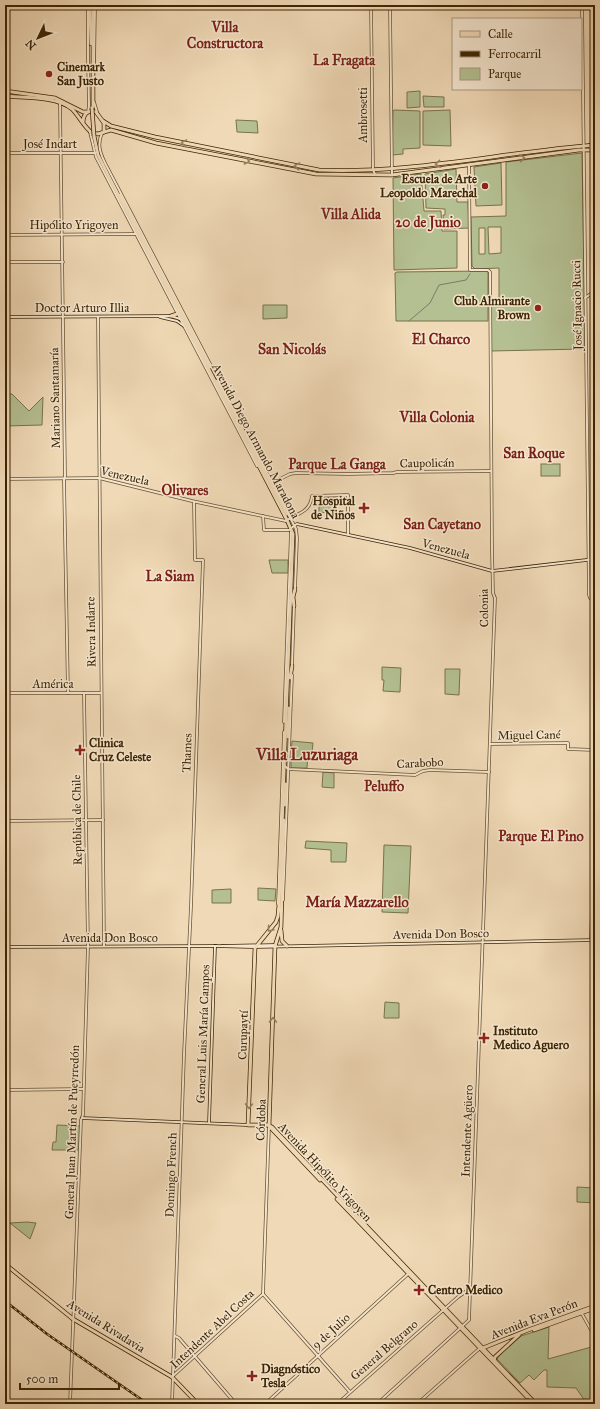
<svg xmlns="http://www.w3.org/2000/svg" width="600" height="1409" viewBox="0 0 600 1409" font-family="'IM FELL Great Primer',serif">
<rect width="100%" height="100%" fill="#f0d9b6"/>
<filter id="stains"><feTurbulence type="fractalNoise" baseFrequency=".005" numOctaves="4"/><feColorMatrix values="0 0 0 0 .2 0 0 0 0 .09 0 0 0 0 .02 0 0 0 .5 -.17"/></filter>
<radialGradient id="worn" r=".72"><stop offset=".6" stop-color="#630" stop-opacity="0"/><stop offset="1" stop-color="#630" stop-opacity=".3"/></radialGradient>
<g fill="#b4c092" stroke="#78724a" fill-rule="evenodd">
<path d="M420,91v16l-13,1v-16z"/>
<path d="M423,96l21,1v10h-20z"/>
<path d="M394,110l26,1v37l-17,1v5l-11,1 1,-44z"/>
<path d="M450,110l1,36 -28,-1v-34z"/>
<path d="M236,120l21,1 1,12 -21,-1z"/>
<path d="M582,153l3,194 -2,2 -92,2v-50l8,-1v-32l-24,1 -3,-3 -1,-49 35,-1v-54zM488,227h13v26l-12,1zM479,228h6v26h-6z"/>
<path d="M501,163l1,42 -26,1 -2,-39z"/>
<path d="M456,169l1,33h11l1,25v1l-25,1 -1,-14h2v-6l-19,-1 -1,-34z"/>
<path d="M420,174h1l3,37h17l1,20h15v37l-63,2 -1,-92z"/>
<path d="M486,271l2,1v49h-92l-1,-48 2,-1z"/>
<path d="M263,305h24v13l-24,1z"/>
<path d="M5,387h1l1,7h5l17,17 14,-14 -1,28 -37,1z"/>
<rect x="541" y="464" width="19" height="12"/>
<path d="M336,497v17l-17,-2v-14z"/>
<path d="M269,560h19v13h-16z"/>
<path d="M590,560h5v34h-6z"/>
<path d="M382,667l19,1 -1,24 -17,-1 1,-11h-2z"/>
<path d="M445,669h15l-1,26 -14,-1z"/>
<path d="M292,741l21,2 -1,10h-4l-1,15h-16v-12h3v-2h-3z"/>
<path d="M323,772l11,1v15l-12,-1z"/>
<path d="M306,841l41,2 -1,19h-15v-12l-26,-2z"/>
<path d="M384,845l27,1 -3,67 -26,-1z"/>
<path d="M258,888l18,1 -1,12 -17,-1z"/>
<path d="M231,889v14h-19v-13z"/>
<path d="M385,1002l14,1v15h-15z"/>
<path d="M57,1125l23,1 -1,24h-27l1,-8h3z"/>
<path d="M577,1187l18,1v15l-18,-1z"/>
<path d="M27,1222l9,1 -6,16 -20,-16z"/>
<path d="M549,1327l-1,32 47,-13 -1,58h-7l-11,-16 -29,-1v-17h-3l-10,10 -5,-5 -9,8 -23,-24 1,-2 20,-20z"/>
</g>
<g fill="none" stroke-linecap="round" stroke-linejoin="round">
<path stroke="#757e67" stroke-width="1" d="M409,321l21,-18 9,-18 27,-5 4,-6"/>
<defs>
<g id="tertiary">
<path d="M371,5l2,165 2,4"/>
<path d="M390,5l2,170"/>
<path d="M582,5l7,590 1,3 5,3"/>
<path d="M594,5l1,2"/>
<path d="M94,68l1,-63"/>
<path d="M94,102l3,10"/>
<path d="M60,103l5,373 -1,4 4,213"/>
<path d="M88,112l1,-6 -1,-48v-53"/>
<path d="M90,132l6,25 161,309"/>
<path d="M102,133c-5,11 -2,20 3,30l138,264"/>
<path d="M5,153h89"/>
<path d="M5,235l131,-1"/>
<path d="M5,262h58"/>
<path d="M585,298l10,-7"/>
<path d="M98,317l6,629"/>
<path d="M247,435l49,94 1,9 -2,50"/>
<path d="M5,479l94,-1 93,23 94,20"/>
<path d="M272,483l18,-9 6,-1 52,1 45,-1 4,-1 94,-1"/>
<path d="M263,516l1,14h25l6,-5"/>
<path d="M287,520c12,-7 23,-8 25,-24l36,-1v39"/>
<path d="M292,666l2,-61"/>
<path d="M5,693h96"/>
<path d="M284,722l7,-190"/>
<path d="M490,744l78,-1v6l27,1"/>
<path d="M285,766l3,3 127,6 8,-4 7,-1 59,2"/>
<path d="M5,821l98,-1"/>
<path d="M283,900l9,-225"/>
<path d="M278,904l6,-172"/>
<path d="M591,940l4,-125"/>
<path d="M5,1090l78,-1"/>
<path d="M263,1294l6,-168"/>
<path d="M263,1294l87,98"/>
<path d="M581,1312l14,25"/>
<path d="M175,1336l4,2 57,66"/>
<path d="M174,1375l89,-81"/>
<path d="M70,1404l11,-284 2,-5 5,-169 -4,-253"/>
<path d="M172,1404l12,-350 7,-148 12,-346h-8l-1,-58"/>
<path d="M265,1404l143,-130"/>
<path d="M337,1404l121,-107 13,-9"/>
<path d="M377,1404l92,-84 26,-722 -2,-5 -1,-42 -2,-279 -2,-2h-18l-1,-105"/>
<path d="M417,1404l63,-56"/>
</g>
<g id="secondary">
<path d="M589,145l6,10"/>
<path d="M5,317l166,-1 12,4"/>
<path d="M160,317l17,4 7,5"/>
<path d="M295,525l2,-1 113,24 82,23 103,-12"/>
<path d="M215,946l39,1 341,-7"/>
<path d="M222,946l54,-1"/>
<path d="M5,947l211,-1"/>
<path d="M82,1118l166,7"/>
<path d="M209,1123l6,-177"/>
</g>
<g id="primary">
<path d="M90,5l1,39"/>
<path d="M93,5v103"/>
<path d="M94,136l4,19 11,22 178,343 6,14 -14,371 -1,11 -2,6 -21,26 -7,177h20l4,2 264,277"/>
<path d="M120,195l90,172"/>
<path d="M171,316l6,-2 1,-3"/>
<path d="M217,381l70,133"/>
<path d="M294,606l-1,-9 2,-8"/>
<path d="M290,678l2,-12"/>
<path d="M288,737l1,-29"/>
<path d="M285,805l1,-21"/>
<path d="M281,930l1,11 5,5"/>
<path d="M269,1126l6,-180 6,-19 3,-107"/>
<path d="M269,1126l51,54"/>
<path d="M337,1199l190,198"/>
<path d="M5,1264l68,55 99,58 26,27"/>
<path d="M534,1330l61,-22"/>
<path d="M483,1348l45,-18 67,-24"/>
<path d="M494,1361l1,-4 24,-22"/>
</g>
<g id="trunk">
<path d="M5,91l50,7 28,14h4"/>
<path d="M5,96c20,2 51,0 67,13 7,7 12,18 20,24l6,1 6,-2v-9l-8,-11c-9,-3 -13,3 -13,11"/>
<path d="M103,121l8,5 44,11 164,33c93,4 184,-18 276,-25"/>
<path d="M104,132l7,-2 45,13 160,31 76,1 187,-25h16"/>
</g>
</defs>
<use href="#tertiary" stroke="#69522f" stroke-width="3.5"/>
<use href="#secondary" stroke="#3c2502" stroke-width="3.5"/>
<use href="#primary" stroke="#3c2502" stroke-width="4.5"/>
<use href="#trunk" stroke="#3c2502" stroke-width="4.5"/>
<use href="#tertiary" stroke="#f5e6d0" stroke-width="2"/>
<use href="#secondary" stroke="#f5e6d0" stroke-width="2"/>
<use href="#primary" stroke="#f0d9b6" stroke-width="3"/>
<use href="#trunk" stroke="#f0d9b6" stroke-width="3"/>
<defs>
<path id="rail" d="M5,1301l42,33 101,70"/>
</defs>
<use href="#rail" stroke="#3c2502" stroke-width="2.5"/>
<use href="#rail" stroke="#f5e6d0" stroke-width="1" stroke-dasharray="3" stroke-linecap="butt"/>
<defs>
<path id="primary-bridge" d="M92,108l2,28"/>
</defs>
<use href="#primary-bridge" stroke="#3c2502" stroke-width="4.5" stroke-linecap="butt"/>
<use href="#primary-bridge" stroke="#f0d9b6" stroke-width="3"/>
</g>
<defs><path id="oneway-chevron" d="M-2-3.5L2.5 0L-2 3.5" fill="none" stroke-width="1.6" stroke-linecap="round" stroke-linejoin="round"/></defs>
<g stroke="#967f5c">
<use href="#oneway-chevron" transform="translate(184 143) rotate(-170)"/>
<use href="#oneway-chevron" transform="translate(522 158) rotate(-9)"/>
<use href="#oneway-chevron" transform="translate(247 161) rotate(12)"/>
<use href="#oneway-chevron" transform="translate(438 164) rotate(173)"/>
<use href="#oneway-chevron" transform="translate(297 166) rotate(-168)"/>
<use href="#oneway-chevron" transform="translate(270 929) rotate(130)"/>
<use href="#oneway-chevron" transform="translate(273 1020) rotate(-88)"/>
<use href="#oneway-chevron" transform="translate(249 1106) rotate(91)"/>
</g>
<g fill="#8f2418" stroke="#f5e6d0" stroke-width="1.5">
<circle cx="49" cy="74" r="4"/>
<circle cx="485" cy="186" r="4"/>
<circle cx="538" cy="308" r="4"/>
<path d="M362 502h4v4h4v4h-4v4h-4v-4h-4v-4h4z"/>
<path d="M78 744h4v4h4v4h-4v4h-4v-4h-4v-4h4z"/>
<path d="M482 1032h4v4h4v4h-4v4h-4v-4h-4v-4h4z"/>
<path d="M417 1284h4v4h4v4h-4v4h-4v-4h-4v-4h4z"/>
<path d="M250 1370h4v4h4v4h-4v4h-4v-4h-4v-4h4z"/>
</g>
<g text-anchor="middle" stroke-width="3" stroke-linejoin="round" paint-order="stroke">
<g font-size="12" font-weight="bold" fill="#3c2502" stroke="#f5e6d0" text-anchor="start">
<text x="57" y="71">Cinemark<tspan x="57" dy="14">San Justo</tspan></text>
<text x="477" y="183" text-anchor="end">Escuela de Arte<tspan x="477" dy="14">Leopoldo Marechal</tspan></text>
<text x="530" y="305" text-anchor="end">Club Almirante<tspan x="530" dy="14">Brown</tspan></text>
<text x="355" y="505" text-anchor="end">Hospital<tspan x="355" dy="14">de Niños</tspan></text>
<text x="89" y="747">Clinica<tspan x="89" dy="14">Cruz Celeste</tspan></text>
<text x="493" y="1035">Instituto<tspan x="493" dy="14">Medico Aguero</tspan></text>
<text x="428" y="1294">Centro Medico</text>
<text x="261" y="1373">Diagnóstico<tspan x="261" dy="14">Tesla</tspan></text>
</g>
<g font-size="12" fill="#3c2502" stroke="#f5e6d0">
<text transform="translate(363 115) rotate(-90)" y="4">Ambrosetti</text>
<text x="50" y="148">José Indart</text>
<text x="74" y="229">Hipólito Yrigoyen</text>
<text transform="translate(577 305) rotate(-91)" y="4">José Ignacio Rucci</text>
<text x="82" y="312">Doctor Arturo Illia</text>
<text transform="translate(55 398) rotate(-91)" y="4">Mariano Santamaría</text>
<text transform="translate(256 441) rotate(62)" y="4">Avenida Diego Armando Maradona</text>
<text transform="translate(427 463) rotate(-1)" y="4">Caupolicán</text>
<text transform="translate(125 476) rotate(13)" y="4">Venezuela</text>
<text transform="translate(446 549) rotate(15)" y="4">Venezuela</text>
<text transform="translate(484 608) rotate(-91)" y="4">Colonia</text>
<text transform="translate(91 632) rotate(-91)" y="4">Rivera Indarte</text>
<text x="53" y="688">América</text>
<text transform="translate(529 735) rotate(-1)" y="4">Miguel Cané</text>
<text transform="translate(187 753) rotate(-88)" y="4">Thames</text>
<text transform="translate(420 763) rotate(-3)" y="4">Carabobo</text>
<text transform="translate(77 820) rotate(-91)" y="4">República de Chile</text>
<text transform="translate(441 934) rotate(-1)" y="4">Avenida Don Bosco</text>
<text x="110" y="942">Avenida Don Bosco</text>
<text transform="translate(203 1034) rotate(-88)" y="4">General Luis María Campos</text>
<text transform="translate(243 1035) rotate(-88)" y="4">Curupaytí</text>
<text transform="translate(261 1120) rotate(-88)" y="4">Córdoba</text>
<text transform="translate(467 1131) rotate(-88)" y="4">Intendente Agüero</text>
<text transform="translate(72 1132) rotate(-88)" y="4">General Juan Martín de Pueyrredón</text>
<text transform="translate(325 1172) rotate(47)" y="4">Avenida Hipólito Yrigoyen</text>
<text transform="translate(171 1175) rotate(-88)" y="4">Domingo French</text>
<text transform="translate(534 1319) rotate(-21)" y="4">Avenida Eva Perón</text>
<text transform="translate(106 1326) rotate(32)" y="4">Avenida Rivadavia</text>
<text transform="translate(212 1329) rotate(-43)" y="4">Intendente Abel Costa</text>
<text transform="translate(331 1331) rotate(-42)" y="4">9 de Julio</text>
<text transform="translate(384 1350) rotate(-41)" y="4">General Belgrano</text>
</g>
<g font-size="14" font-weight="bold" fill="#7a1f14" stroke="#f5e6d0">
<text x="225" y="32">Villa<tspan x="225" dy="16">Constructora</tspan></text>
<text x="344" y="65">La Fragata</text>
<text x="351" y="219">Villa Alida</text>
<text x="428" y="227">20 de Junio</text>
<text x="441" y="344">El Charco</text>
<text x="292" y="354">San Nicolás</text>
<text x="437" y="422">Villa Colonia</text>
<text x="534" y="458">San Roque</text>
<text x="337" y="469">Parque La Ganga</text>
<text x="185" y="495">Olivares</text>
<text x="442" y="529">San Cayetano</text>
<text x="170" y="581">La Siam</text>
<text x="384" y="791">Peluffo</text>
<text x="541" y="841">Parque El Pino</text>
<text x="357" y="907">María Mazzarello</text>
</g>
<g font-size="16" font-weight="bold" fill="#7a1f14" stroke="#f5e6d0">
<text x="307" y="760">Villa Luzuriaga</text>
</g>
</g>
<rect width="600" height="1409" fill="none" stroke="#f0d9b6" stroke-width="20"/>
<rect x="6" y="6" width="588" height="1397" fill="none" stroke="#3c2502" stroke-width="2"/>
<rect x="10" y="10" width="580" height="1389" fill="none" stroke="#3c2502"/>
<rect x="452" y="18" width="130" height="72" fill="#f5e6d0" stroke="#ab997e"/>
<rect x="460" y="31" width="20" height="6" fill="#f0d9b6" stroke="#ab997e"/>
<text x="488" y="38" font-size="12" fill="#3c2502">Calle</text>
<rect x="460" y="51" width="20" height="6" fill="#3c2502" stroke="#ab997e"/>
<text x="488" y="58" font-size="12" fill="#3c2502">Ferrocarril</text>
<rect x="460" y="68" width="20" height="12" fill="#b4c092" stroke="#ab997e"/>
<text x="488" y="78" font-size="12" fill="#3c2502">Parque</text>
<g transform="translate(38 38) rotate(227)" stroke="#f5e6d0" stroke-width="3" paint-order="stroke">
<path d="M0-3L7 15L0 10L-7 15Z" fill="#3c2502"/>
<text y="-6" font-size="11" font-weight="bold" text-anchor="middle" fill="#3c2502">N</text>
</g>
<path d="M20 1383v6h99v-6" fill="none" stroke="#3c2502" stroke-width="2"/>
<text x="26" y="1383" font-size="12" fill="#3c2502" stroke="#f5e6d0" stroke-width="3" paint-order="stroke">500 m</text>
<rect width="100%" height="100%" filter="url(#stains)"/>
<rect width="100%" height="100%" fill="url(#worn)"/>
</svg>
